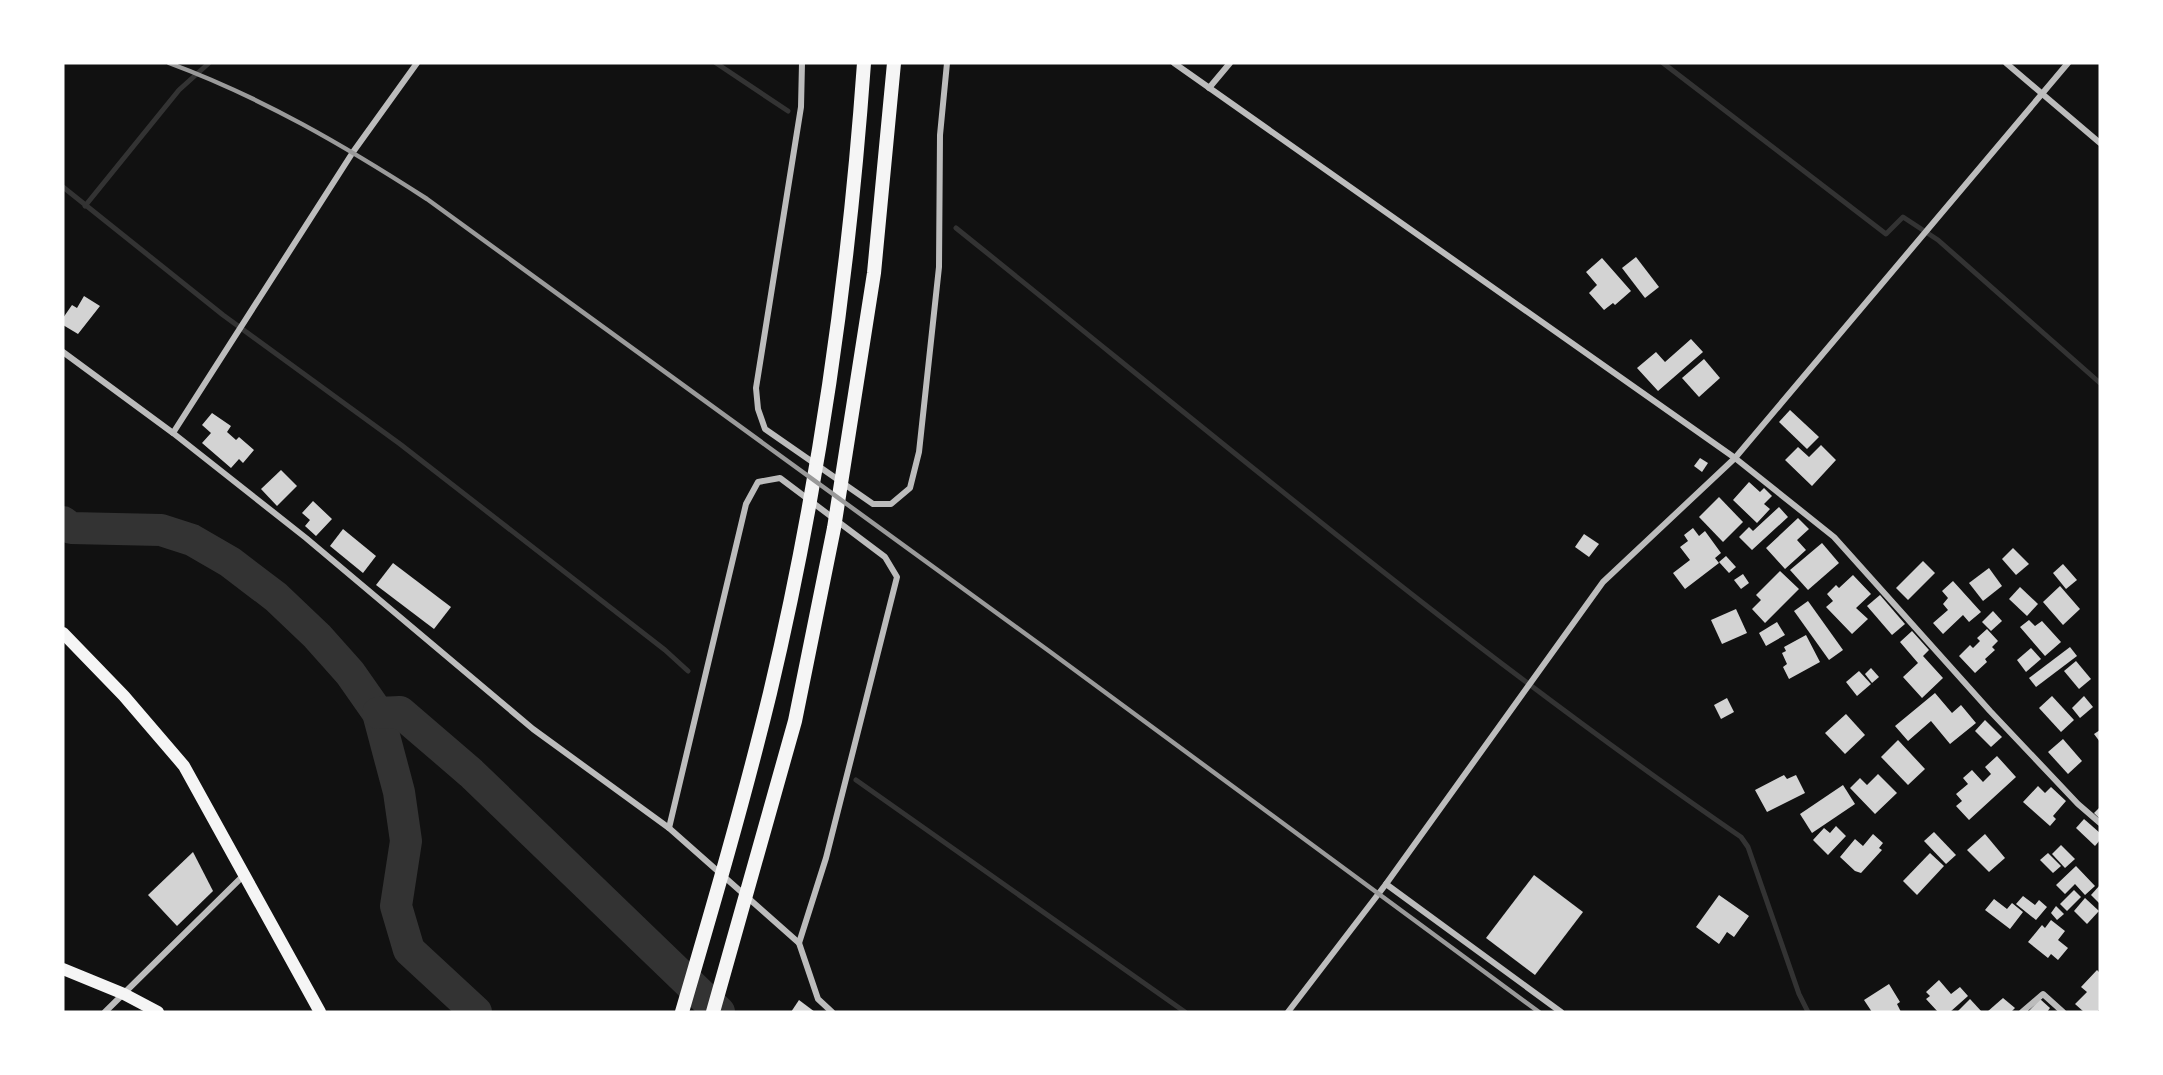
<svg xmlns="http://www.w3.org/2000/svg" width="2163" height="1075" viewBox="0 0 2163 1075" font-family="'Roboto Condensed',sans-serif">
<rect width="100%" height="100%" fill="#111"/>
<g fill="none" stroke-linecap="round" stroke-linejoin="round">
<g stroke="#333" stroke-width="5">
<path d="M716,63l72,48"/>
<path d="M1663,63l223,171 17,-17 35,23 162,143"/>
<path d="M63,187l160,128 177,129 265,206 23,21"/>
<path d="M85,206l94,-116 30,-27"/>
<path d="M956,228c258,207 512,422 785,609l7,10 51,147 9,18"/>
<path d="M856,780l329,232"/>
</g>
<g stroke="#333" stroke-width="32">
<path d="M63,522l8,6 90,2 31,10 38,22 46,35 41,39 33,37 28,40 21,79 7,49 -10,65 13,44 67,62"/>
<path d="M378,713l22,-1 71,61 248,239"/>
</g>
</g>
<g fill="#d3d3d3">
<path d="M1636,257l23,30 -14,11 -23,-30z"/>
<path d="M1602,258l29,33 -16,14 -2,-2 -9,7 -15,-17 8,-8 -11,-13z"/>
<path d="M84,296l16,10 -22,28 -15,-9v-7l9,-13 5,3z"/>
<path d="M1691,339l12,13 -45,39 -21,-23 19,-16 9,10z"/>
<path d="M1704,359l16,19 -21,19 -17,-19z"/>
<path d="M1790,410l29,27 -12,12 -28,-27z"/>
<path d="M212,413l19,13 -4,6 9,8 3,-3 15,13 -11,13 -4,-4 -8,9 -29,-25 9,-10 -9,-8z"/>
<path d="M1821,445l15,15 -24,26 -27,-26 13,-13 11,10z"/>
<path d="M1700,458l8,5 -6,9 -8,-6z"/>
<path d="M281,470l16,16 -20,20 -16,-17z"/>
<path d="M1749,482l11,10 4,-4 8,8 -8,8 6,5 -13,14 -24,-23z"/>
<path d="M1719,497l24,25 -20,20 -24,-25z"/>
<path d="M313,501l19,18 -16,17 -11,-10 5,-6 -8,-7z"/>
<path d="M1779,507l9,10 -36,33 -13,-13 10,-10 4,4z"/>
<path d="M1798,518l11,11 -12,11 9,10 -21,19 -19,-21z"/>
<path d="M1693,528l6,8 6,-5 16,22 -6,5 4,5 -34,26 -12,-16 17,-13 -10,-13 8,-6 -4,-6z"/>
<path d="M343,529l33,27 -13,17 -33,-27z"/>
<path d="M1584,534l15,10 -10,13 -14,-10z"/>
<path d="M1822,543l17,20 -31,27 -18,-20z"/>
<path d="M2013,548l16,16 -13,11 -14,-16z"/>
<path d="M1726,556l10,11 -7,6 -10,-11z"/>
<path d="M1923,561l12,12 -27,27 -12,-12z"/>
<path d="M393,563l58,44 -17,22 -58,-44z"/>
<path d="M2063,564l14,16 -11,9 -13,-16z"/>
<path d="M1989,568l13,18 -19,15 -14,-18z"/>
<path d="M1780,571l19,18 -34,34 -13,-14 9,-9 -5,-5z"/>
<path d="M1743,574l6,9 -8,6 -7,-9z"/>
<path d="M1853,575l18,19 -15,14 12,11 -16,15 -26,-27 7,-6 -6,-7 9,-9 3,3z"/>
<path d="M1953,581l28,31 -12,10 -6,-7 -20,19 -10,-11 15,-13 -5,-6 5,-6 -6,-7z"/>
<path d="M2060,586l20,23 -17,16 -20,-23z"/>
<path d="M2020,587l18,17 -11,12 -18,-17z"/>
<path d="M1880,595l25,29 -13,11 -25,-29z"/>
<path d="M1808,601l35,49 -14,10 -35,-49z"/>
<path d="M1736,609l11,24 -25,11 -11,-24z"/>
<path d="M1993,611l9,10 -11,10 -9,-9z"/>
<path d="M2029,620l6,6 7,-5 19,21 -16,14 -25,-29z"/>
<path d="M1777,622l8,13 -19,11 -7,-13z"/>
<path d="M1987,629l11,12 -6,6 3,3 -10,9 2,3 -12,11 -16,-17 11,-11 3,3 7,-7 -3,-3z"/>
<path d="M1912,631l17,19 -6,6 20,22 -21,20 -19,-21 15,-14 -18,-21z"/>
<path d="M1806,635l14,27 -31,17 -6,-12 4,-3 -5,-11 4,-2 -2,-4z"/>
<path d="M2070,647l7,9 -41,31 -7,-9z"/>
<path d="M2031,648l10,11 -15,13 -9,-12z"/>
<path d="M2076,661l15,18 -12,10 -15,-18z"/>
<path d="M1871,668l8,9 -7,6 -7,-9z"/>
<path d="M1859,671l12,13 -14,12 -11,-14z"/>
<path d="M1935,693l17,20 9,-8 15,18 -26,21 -19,-23 -23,20 -13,-15z"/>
<path d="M2052,696l22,24 -13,12 -22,-24z"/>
<path d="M2084,696l9,11 -13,11 -8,-10z"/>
<path d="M1727,698l7,14 -13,7 -7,-14z"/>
<path d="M1846,714l19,21 -20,19 -20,-21z"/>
<path d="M1985,720l17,17 -11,10 -16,-16z"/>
<path d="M2100,730v12l-6,-8z"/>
<path d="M2063,739l19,22 -14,13 -20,-22z"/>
<path d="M1898,740l27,29 -17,16 -27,-28z"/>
<path d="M1997,756l19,21 -47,43 -13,-14 6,-5 -6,-7 12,-10 -5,-6 9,-8 11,12 8,-8 -6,-7z"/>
<path d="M1878,774l19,19 -22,21 -25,-26 10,-10 7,7z"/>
<path d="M1784,775l3,4 9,-4 9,18 -38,19 -12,-22z"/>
<path d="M1843,785l12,19 -43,29 -12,-19z"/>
<path d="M2038,786l7,7 6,-6 15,14 -13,15 3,3 -6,7 -27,-24z"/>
<path d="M2100,807v12l-6,-6z"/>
<path d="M2084,819l16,14v7l-5,6 -19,-18z"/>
<path d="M1836,826l10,10 -18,19 -15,-15 11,-12 6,5z"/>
<path d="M1934,832l22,23 -10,9 -22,-23z"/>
<path d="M1873,834l10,9 -4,5 3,2 -21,23 -6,-2 -15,-14 15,-18 8,7z"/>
<path d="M1985,834l20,24 -16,14 -22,-22z"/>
<path d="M2061,845l14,14 -10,9 -13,-14z"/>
<path d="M193,852l20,39 -36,35 -29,-31z"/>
<path d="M1930,853l14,13 -27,29 -14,-14z"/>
<path d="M2048,853l13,13 -8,7 -13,-13z"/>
<path d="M2076,866l19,20 -10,9 -10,-11 -10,10 -9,-9z"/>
<path d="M1534,875l49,37 -48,63 -49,-37z"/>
<path d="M2100,885v19l-9,-9z"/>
<path d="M2074,890l7,7 -14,14 -7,-7z"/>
<path d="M1719,895l30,21 -15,21 -7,-5 -8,12 -23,-17z"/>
<path d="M2023,896l12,9 4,-5 8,7 -11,13 -20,-16z"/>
<path d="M2085,898l14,13 -12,13 -13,-13z"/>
<path d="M1994,899l13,10 5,-6 11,9 -13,17 -25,-19z"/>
<path d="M2056,906l8,8 -7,6 -6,-7z"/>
<path d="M2051,920l14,11 -7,9 10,8 -10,12 -7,-6 -3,4 -20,-16 14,-17 3,3z"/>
<path d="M2097,970l3,3v36l-3,3h-13l-9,-8 12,-12 -6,-5z"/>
<path d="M1939,980l12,14 9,-7 8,9 -18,16h-12l-12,-13 4,-3 -4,-4z"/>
<path d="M1889,984l11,18 -3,2 4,8h-29l-8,-12z"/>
<path d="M2003,998l12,10 -4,4h-24z"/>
<path d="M1970,999l12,13h-25z"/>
<path d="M2040,999l10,9 -3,4h-19z"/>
<path d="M799,1000l16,12h-24z"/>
</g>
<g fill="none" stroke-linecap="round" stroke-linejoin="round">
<g stroke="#bcbcbc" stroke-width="6">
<path d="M802,63l-1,44 -45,281 2,21 7,20 108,75h18l19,-16 9,-36 20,-185 1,-132 7,-72"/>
<path d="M1174,63l561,395 99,79 156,174 88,93 22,19"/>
<path d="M2006,63l94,80"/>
<path d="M1209,88l21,-25"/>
<path d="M63,352l110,81 133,105 227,191 136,99 130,115 19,56 14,13"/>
<path d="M173,433l180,-281 64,-89"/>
<path d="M669,828l77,-324 12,-22 22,-4 105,79 12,20 -71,281 -27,85"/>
<path d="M1386,884l175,128"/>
<path d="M105,1012l139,-137"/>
<path d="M1288,1012l98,-128 217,-302 132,-124 333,-395"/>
<path d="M2022,1012l21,-18 20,18"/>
</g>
<g stroke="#f5f5f5" stroke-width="12">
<path d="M63,633l61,63 60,70 136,246"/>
<path d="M63,969l61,25 34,18"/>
</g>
<g stroke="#f5f5f5" stroke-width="14">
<path d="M682,1012c31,-106 62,-212 88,-319 49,-206 79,-419 94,-630"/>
<path d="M713,1012l82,-291 39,-193 40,-255 20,-210"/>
</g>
<path stroke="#9a9a9a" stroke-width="4.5" d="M169,63c92,34 176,83 258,136l622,452 490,361"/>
</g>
<rect width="2163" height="1075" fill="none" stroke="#ffffff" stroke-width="129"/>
</svg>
